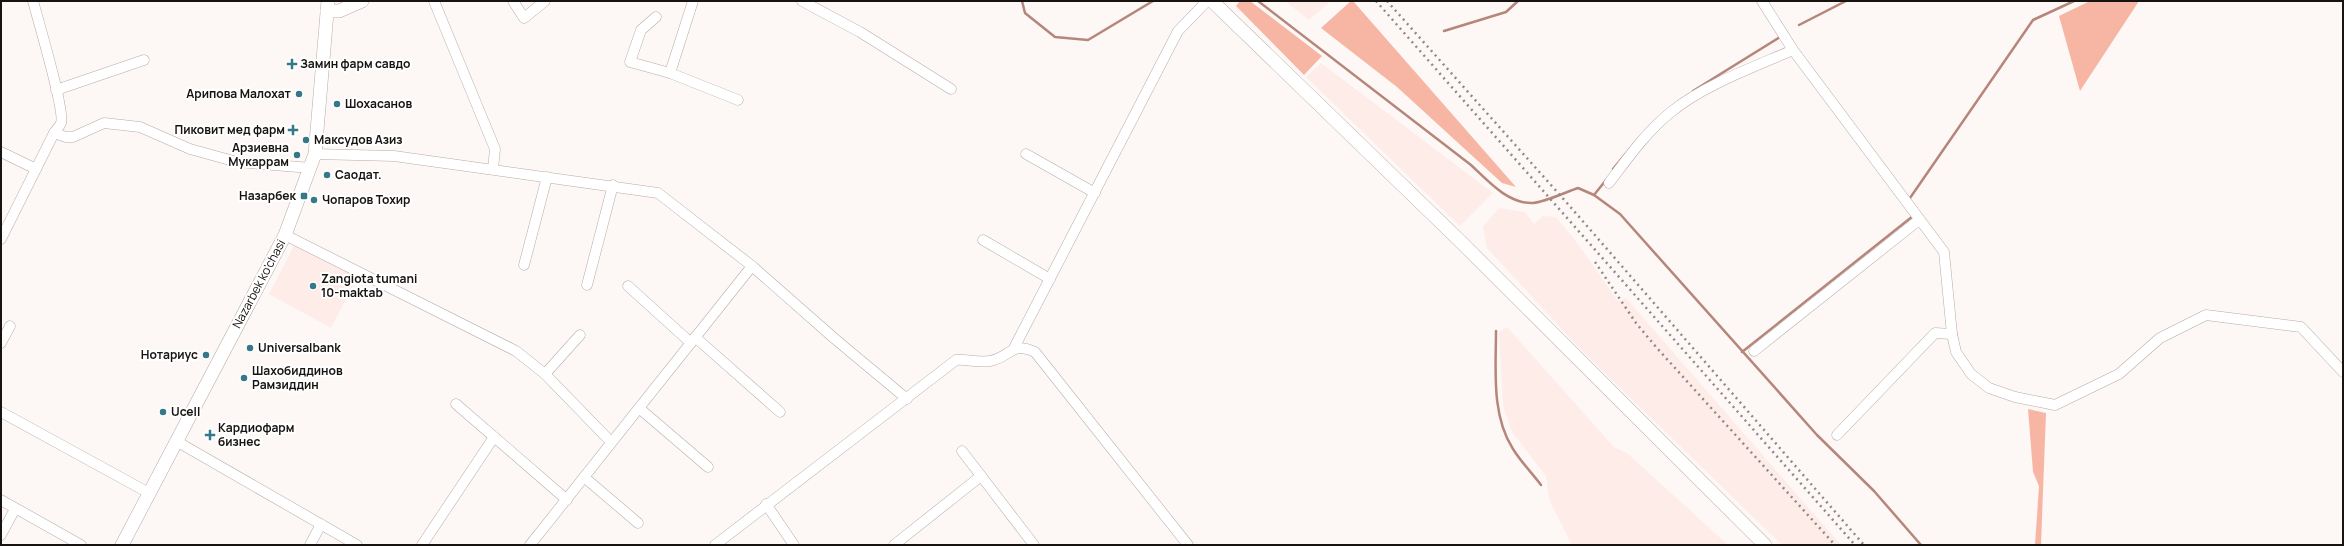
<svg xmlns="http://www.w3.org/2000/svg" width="2344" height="546" viewBox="0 0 2344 546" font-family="Manrope,sans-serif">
<rect width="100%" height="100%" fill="#fdf8f6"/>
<g fill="#feece8">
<path d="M1285,1h46l-22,19z"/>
<path d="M1321,63l172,130 -33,33 -154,-149z"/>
<path d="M1499,208l26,4 9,12 9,-8 13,1 22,27 40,57 8,-3 215,247h-59l-201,-195 -94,-102 -4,-21z"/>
<path d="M295,244l62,34 -26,50 -62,-34z"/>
<path d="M1507,327l107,120 13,6 101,92h-156l-23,-46 -3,-23 -34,-44 -9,-26 -4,-74z"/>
</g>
<g fill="#f7b6a4">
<path d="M1240,1h10l72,55 -18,19 -68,-69z"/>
<path d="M1351,1h2l163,186 -14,-4 -105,-96 -76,-59z"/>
<path d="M2090,1h49l-59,90 -21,-75z"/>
<path d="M2028,409l18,4 -5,132h-6l4,-59 -6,-14z"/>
</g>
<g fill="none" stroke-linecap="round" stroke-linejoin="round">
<g stroke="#b58679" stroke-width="2.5">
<path d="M1022,1l3,12 30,24 33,3 65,-39"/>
<path d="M1258,1l213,164c17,16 37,39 62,38 12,-1 33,-11 45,-15l16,7 26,19 197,221 57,56 47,54"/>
<path d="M1799,25l47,-24"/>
<path d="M1444,31l62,-19 12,-11"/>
<path d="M1693,91l87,-54"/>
<path d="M1613,169l25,-30"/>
<path d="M1594,195l12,-15"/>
<path d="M1910,198l123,-178 41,-19"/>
<path d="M1496,331c0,38 -5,84 17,118 8,13 19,24 28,36"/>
<path d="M1742,352l171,-136"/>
</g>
<defs>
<g id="street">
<path d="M434,1l61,148 -2,20"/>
<path d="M513,1l11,17 21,-17"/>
<path d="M802,1l58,31 91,57"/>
<path d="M1762,1l31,49 151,202 8,82 4,18 15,22 18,14 26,9 40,8 64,-31 41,-36 46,-23 95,12 42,45"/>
<path d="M656,17l-15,13 -11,32 40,11 68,27"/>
<path d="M670,73l23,-72"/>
<path d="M56,90l88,-30"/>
<path d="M54,133l12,4h7l31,-14 36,4 50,22 47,13 74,6"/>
<path d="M1,152l35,17"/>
<path d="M315,154l79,2 264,37 94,73 83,73 72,60"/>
<path d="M1026,154l69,39"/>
<path d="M1609,183c19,-25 37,-51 62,-71 33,-27 83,-45 122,-62"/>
<path d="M285,235l231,116 29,23 66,68"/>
<path d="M1,239l53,-106c2,-3 6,-7 7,-10 4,-13 -23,-103 -28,-122"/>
<path d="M983,240l67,39"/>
<path d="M524,265l23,-88"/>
<path d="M587,285l26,-100"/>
<path d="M628,286l63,57"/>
<path d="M695,337l85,75"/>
<path d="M1,343l9,-17"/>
<path d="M1014,348l164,-317 29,-30"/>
<path d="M1754,351l165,-131"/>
<path d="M545,374l35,-39"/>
<path d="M456,404l111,96"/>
<path d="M639,408l69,59"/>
<path d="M1,412l148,81"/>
<path d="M1837,435l98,-102 17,1"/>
<path d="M176,441l181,104"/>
<path d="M962,451l72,94"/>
<path d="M584,477l54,46"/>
<path d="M1,500l80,45"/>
<path d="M766,504l28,41"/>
<path d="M1,535l14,-26"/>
<path d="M310,545l11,-21"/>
<path d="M422,545l72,-108"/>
<path d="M530,545l222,-279"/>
<path d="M715,545l241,-185c11,-1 23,3 34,1 21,-4 21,-20 45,-9l153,193"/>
<path d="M894,545l87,-69"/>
</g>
<g id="secondary">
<path d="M1212,1l247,239 306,305"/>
<path d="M327,11h12l23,-10"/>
<path d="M122,545l163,-310 30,-81 13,-153"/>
</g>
</defs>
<use href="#street" stroke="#b8aba8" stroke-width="11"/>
<use href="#secondary" stroke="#b8aba8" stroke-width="14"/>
<use href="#street" stroke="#fff" stroke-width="10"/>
<use href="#secondary" stroke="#fff" stroke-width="13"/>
<g stroke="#8f8a88" stroke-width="2.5" stroke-dasharray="2 4" stroke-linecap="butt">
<path d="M1376,1l479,544"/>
<path d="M1387,1l180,202 297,342"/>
<path d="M1595,262l41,61 20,24 179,198"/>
</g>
</g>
<g fill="#357989" stroke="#fff" stroke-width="1.5">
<path d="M290 58h4v4h4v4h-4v4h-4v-4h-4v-4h4z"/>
<circle cx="299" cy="94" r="4"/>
<circle cx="337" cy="104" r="4"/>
<path d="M291 124h4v4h4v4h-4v4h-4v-4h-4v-4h4z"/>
<circle cx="306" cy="140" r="4"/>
<circle cx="297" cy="155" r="4"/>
<circle cx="327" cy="175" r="4"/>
<rect x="300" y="192" width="8" height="8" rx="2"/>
<circle cx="314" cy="200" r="4"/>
<circle cx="313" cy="286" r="4"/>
<circle cx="250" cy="348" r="4"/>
<circle cx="206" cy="355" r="4"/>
<circle cx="244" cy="378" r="4"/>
<circle cx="163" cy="412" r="4"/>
<path d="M208 429h4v4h4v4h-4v4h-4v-4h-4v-4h4z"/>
</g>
<g text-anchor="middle" stroke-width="4" stroke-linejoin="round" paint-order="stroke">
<g font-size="12" font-weight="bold" fill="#171311" stroke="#fff" text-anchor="start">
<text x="300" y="68">Замин фарм савдо</text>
<text x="291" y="98" text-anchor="end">Арипова Малохат</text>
<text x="345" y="108">Шохасанов</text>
<text x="285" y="134" text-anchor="end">Пиковит мед фарм</text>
<text x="314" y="144">Максудов Азиз</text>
<text x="289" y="152" text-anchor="end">Арзиевна<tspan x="289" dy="14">Мукаррам</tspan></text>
<text x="335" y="179">Саодат.</text>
<text x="296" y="200" text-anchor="end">Назарбек</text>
<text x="322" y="204">Чопаров Тохир</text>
<text x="321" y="283">Zangiota tumani<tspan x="321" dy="14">10-maktab</tspan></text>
<text x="258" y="352">Universalbank</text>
<text x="198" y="359" text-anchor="end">Нотариус</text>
<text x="252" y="375">Шахобиддинов<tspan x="252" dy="14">Рамзиддин</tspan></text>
<text x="171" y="416">Ucell</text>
<text x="218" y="432">Кардиофарм<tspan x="218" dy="14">бизнес</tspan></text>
</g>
<g font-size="12" fill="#171311" stroke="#fff">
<text transform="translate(259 284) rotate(-62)" y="4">Nazarbek ko'chasi</text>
</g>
</g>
<rect width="2344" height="546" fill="none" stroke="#171311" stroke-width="4"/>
</svg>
